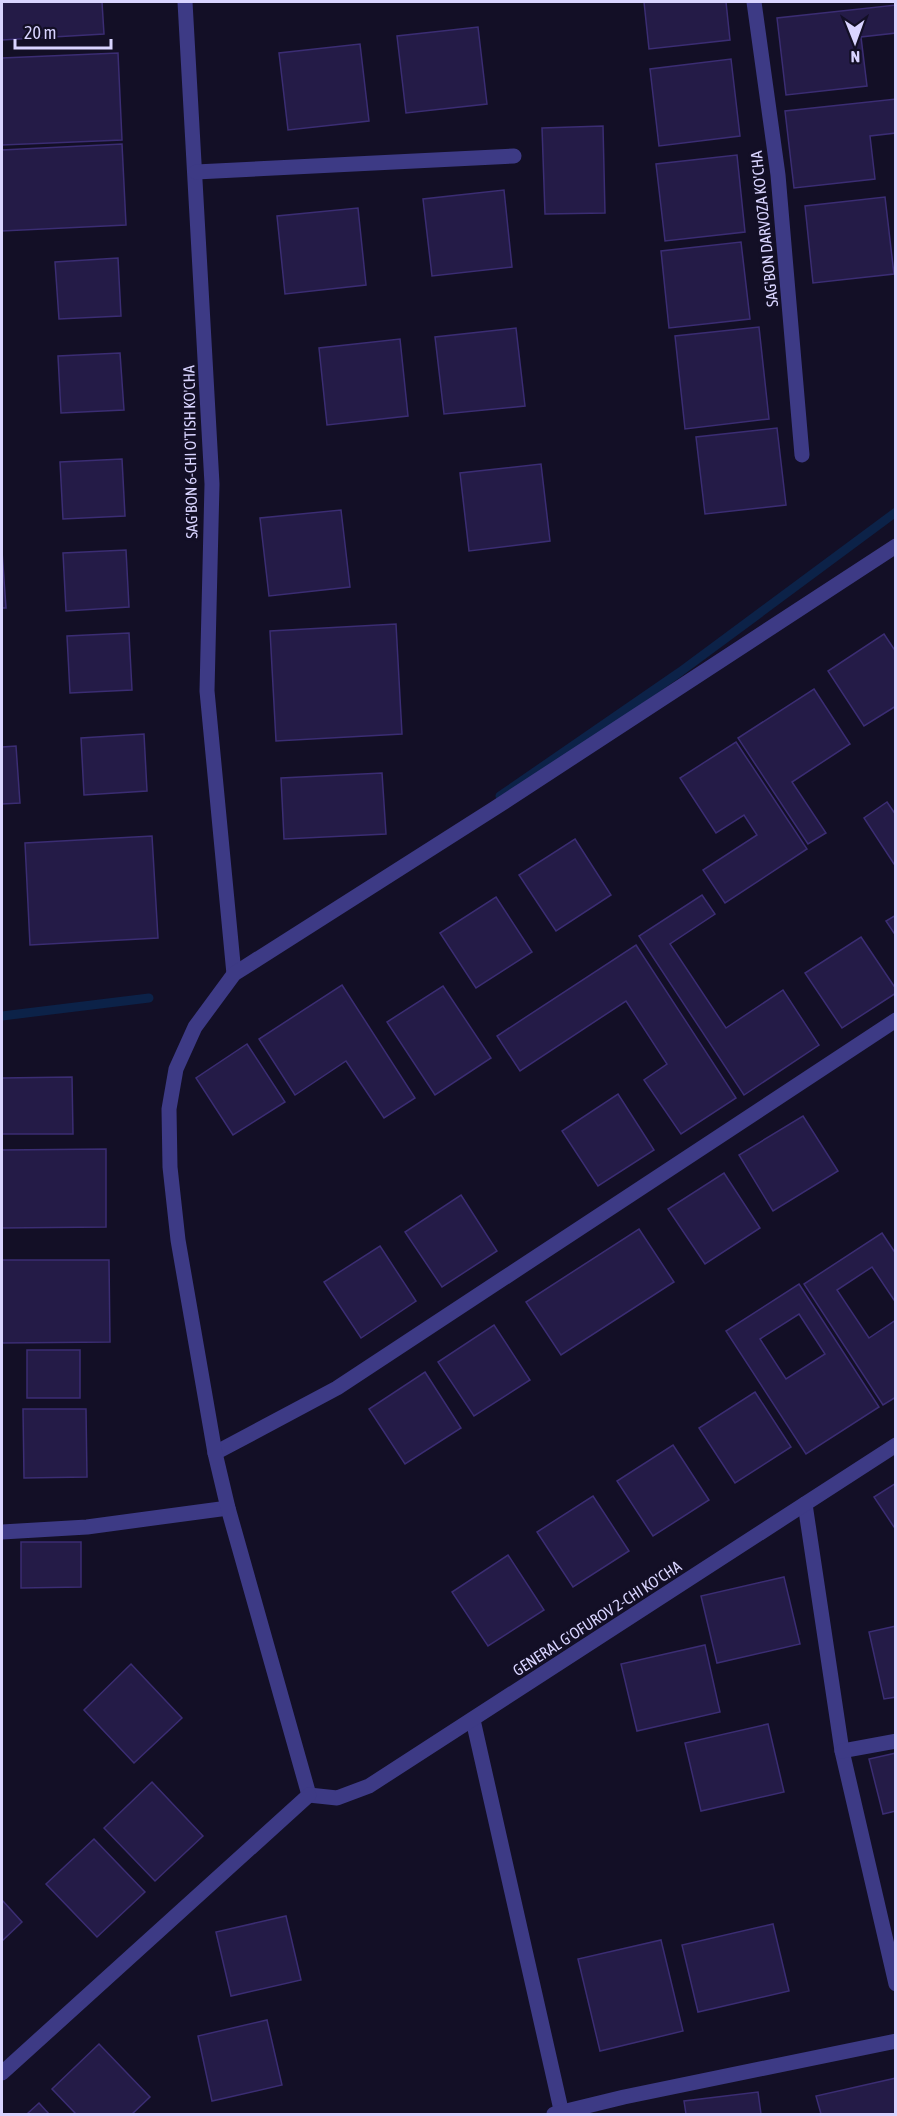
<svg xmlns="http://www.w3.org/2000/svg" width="897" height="2116" viewBox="0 0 897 2116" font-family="'Asap Condensed',sans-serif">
<rect width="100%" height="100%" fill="#130f26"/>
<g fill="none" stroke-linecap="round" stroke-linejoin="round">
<g stroke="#0c2248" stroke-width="9">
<path d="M500,796l180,-124 216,-160"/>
<path d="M2,1016l147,-18"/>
</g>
</g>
<g fill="#241b47" stroke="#3b2d73" stroke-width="1.5" fill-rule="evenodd">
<path d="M2,2h100l2,32 -102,6z"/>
<path d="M644,2h82l4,38 -81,9z"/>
<path d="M896,5v28l-35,4 6,49 -81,9 -9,-77z"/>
<path d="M478,27l9,77 -81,9 -9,-77z"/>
<path d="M360,44l9,77 -81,9 -9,-77z"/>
<path d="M118,53l4,87 -120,5v-87z"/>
<path d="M731,59l9,77 -81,10 -9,-77z"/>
<path d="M896,99v34l-26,3 5,43 -81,9 -9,-77z"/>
<path d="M603,126l2,87 -60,1 -3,-86z"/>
<path d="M122,144l4,81 -124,6v-81z"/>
<path d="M737,155l8,77 -80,9 -9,-77z"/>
<path d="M504,190l8,77 -80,9 -9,-77z"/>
<path d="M885,197l9,77 -81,9 -8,-77z"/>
<path d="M358,208l8,77 -81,9 -8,-78z"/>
<path d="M741,242l9,77 -81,9 -8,-77z"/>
<path d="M118,258l3,58 -62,3 -4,-57z"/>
<path d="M759,327l10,92 -84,10 -10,-93z"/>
<path d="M516,328l9,78 -81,8 -9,-77z"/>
<path d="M400,339l8,77 -81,9 -8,-77z"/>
<path d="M120,353l4,57 -63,3 -3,-57z"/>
<path d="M777,428l9,77 -81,9 -9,-77z"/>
<path d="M122,459l3,57 -62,3 -3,-57z"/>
<path d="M541,464l9,77 -81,10 -9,-78z"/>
<path d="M341,510l9,77 -81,9 -9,-78z"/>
<path d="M126,550l3,57 -63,4 -3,-58z"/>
<path d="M2,551l4,57h-4z"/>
<path d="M396,624l6,110 -126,7 -6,-110z"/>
<path d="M129,633l3,57 -62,3 -3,-57z"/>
<path d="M884,634l12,18v54l-32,20 -36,-55z"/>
<path d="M814,689l36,55 -58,38 34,51 -18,11 -70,-106z"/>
<path d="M144,734l3,57 -63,4 -3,-57z"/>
<path d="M736,742l71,107 -82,54 -22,-33 54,-35 -13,-20 -28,18 -36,-55z"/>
<path d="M16,746l4,57 -18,1v-57z"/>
<path d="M382,773l4,61 -102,5 -3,-61z"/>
<path d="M887,802l9,13v52l-32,-49z"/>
<path d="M152,836l6,102 -128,7 -5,-102z"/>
<path d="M575,839l36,56 -55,36 -37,-56z"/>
<path d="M702,895l13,19 -45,30 56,84 57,-38 36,55 -75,50 -105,-159z"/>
<path d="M496,897l36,55 -56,36 -36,-55z"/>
<path d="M896,915v21l-10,-15z"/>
<path d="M861,937l35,52v4l-54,35 -37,-55z"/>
<path d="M636,945l100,153 -55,36 -37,-54 23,-16 -41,-63 -106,70 -23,-35z"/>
<path d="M342,985l73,113 -31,20 -38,-57 -51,34 -36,-56z"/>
<path d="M443,986l48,72 -56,37 -48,-73z"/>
<path d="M247,1044l38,58 -52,33 -37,-57z"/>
<path d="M72,1077l1,57h-71v-56z"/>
<path d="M618,1094l36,56 -56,36 -36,-55z"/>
<path d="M803,1116l35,55 -65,40 -34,-56z"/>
<path d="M106,1149v78l-104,1v-78z"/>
<path d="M724,1173l36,55 -55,36 -37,-55z"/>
<path d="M461,1195l36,56 -55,36 -37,-55z"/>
<path d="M639,1229l35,53 -113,73 -35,-53z"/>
<path d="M882,1233l14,21v49l-24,-36 -35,23 32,48 27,-18v77l-13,8 -79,-121z"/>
<path d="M380,1246l36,55 -55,37 -37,-56z"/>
<path d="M2,1260h107l1,82 -108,1z"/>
<path d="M799,1284l80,123 -73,47 -80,-123zM799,1314l26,40 -39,25 -26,-40z"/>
<path d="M494,1325l36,55 -56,36 -36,-54z"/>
<rect x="27" y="1350" width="53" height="48"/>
<path d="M425,1372l36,56 -56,36 -36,-55z"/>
<path d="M755,1392l36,55 -56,36 -36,-55z"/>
<path d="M23,1409h63l1,68 -63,1z"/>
<path d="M673,1445l36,55 -56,36 -36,-55z"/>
<path d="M896,1483v44h-2l-20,-30z"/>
<path d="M593,1496l36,55 -56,36 -36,-55z"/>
<path d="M21,1542h60v45l-60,1z"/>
<path d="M508,1555l36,55 -56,36 -36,-54z"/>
<path d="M784,1577l16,67 -83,19 -16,-67z"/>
<path d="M896,1626v71l-12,2 -15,-67z"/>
<path d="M705,1645l15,67 -83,19 -16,-67z"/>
<path d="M131,1664l51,54 -48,45 -50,-53z"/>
<path d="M768,1724l16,68 -83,19 -16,-68z"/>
<path d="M896,1753v58l-13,3 -14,-55z"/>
<path d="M152,1782l51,54 -48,45 -51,-53z"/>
<path d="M94,1839l51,53 -48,45 -51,-53z"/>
<path d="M2,1900l20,22 -20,19z"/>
<path d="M286,1916l15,64 -70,16 -15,-64z"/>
<path d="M773,1924l16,67 -91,21 -16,-67z"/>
<path d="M661,1940l22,91 -83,20 -22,-92z"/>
<path d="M267,2020l15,65 -70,16 -14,-65z"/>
<path d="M99,2044l51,53 -18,17h-56l-24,-25z"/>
<path d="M896,2078v36h-75l-5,-18z"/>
<path d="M758,2092l3,22h-75l-2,-13z"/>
<path d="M39,2103l10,11h-22z"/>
</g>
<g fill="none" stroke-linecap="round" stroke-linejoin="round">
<g stroke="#3d3a85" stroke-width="15">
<path d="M185,2l27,482 -5,207 27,283"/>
<path d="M754,2l24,173 24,280"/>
<path d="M196,172l318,-16"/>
<path d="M215,1453l122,-65 559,-368"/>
<path d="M805,1504l37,247 54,233"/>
<path d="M2,1532l85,-5 141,-19"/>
<path d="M473,1720l89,394"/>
<path d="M842,1751l54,-10"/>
<path d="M309,1795l-81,-287 -13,-55 -37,-213 -8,-73 -1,-58 7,-40 19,-42 39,-53 261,-166 401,-262"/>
<path d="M309,1795l28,3 32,-12 527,-341"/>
<path d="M2,2073l307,-278"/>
<path d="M554,2114l70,-17 272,-56"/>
</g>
</g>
<g text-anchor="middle" stroke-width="6" stroke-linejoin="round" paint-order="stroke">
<g font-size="16" fill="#d9d4ff" stroke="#130f26">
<text transform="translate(764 229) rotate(-96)" y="6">SAG'BON DARVOZA KO'CHA</text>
<text transform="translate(190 452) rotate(-91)" y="6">SAG'BON 6-CHI O'TISH KO'CHA</text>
<text transform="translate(597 1618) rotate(-33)" y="6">GENERAL G'OFUROV 2-CHI KO'CHA</text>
</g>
</g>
<rect width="897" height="2116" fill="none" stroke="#d9d4ff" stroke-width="6"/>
<g transform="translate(855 42) rotate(179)" stroke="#130f26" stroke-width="4.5" paint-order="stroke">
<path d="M0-4.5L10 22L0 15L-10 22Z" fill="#d9d4ff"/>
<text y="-9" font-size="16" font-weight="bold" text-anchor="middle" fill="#d9d4ff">N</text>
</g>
<path d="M15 39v9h96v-9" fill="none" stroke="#d9d4ff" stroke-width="3"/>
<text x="24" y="39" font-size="18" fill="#d9d4ff" stroke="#130f26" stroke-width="4.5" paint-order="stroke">20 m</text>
</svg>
